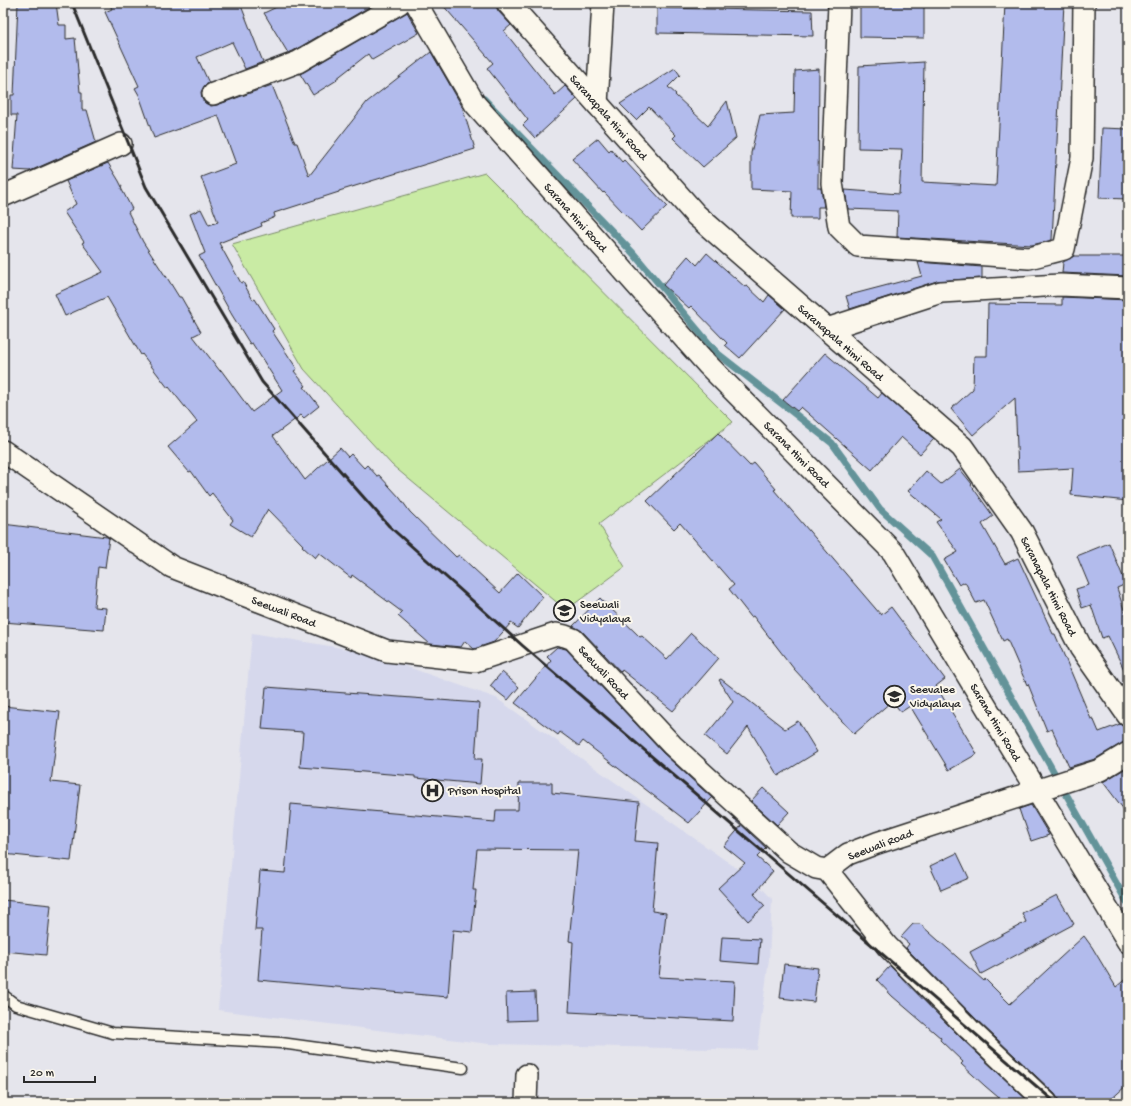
<svg xmlns="http://www.w3.org/2000/svg" width="1131" height="1106" viewBox="0 0 1131 1106" font-family="'Gochi Hand',sans-serif">
<rect width="100%" height="100%" fill="#e5e5ec"/>
<filter id="ink" filterUnits="userSpaceOnUse"><feTurbulence type="fractalNoise" baseFrequency=".025" numOctaves="2"/><feDisplacementMap in="SourceGraphic" scale="8" xChannelSelector="R" yChannelSelector="G"/><feConvolveMatrix kernelMatrix="1 2 1 2 8 2 1 2 1" color-interpolation-filters="sRGB"/></filter>
<g filter="url(#ink)">
<path fill="#d6d8ec" d="M252,633l113,19 131,46 260,184 16,17 -3,60 -12,91 -268,-6 -271,-34z"/>
<path fill="#c9eba4" stroke="#7a8b68" d="M485,173l248,249 -134,102 26,43 -59,43 -174,-145 -88,-96 -72,-125z"/>
<g fill="none" stroke-linecap="round" stroke-linejoin="round">
<path stroke="#639399" stroke-width="7" d="M484,99l149,154 84,100 115,90 48,66 52,47 196,348"/>
</g>
<g fill="#b2bbec" stroke="#2b2b2b">
<path d="M18,3h38l3,22h7v14l9,-1 5,54h2v18h5l9,32 -66,29 -17,-1 4,-55h-6v-20h3z"/>
<path d="M109,3h131l23,59 -18,7 -13,-27 -35,15 12,26 -5,3 -3,6 1,7 3,4 6,3 6,-1 55,-20 23,58h2l12,33 58,-74 64,-50 31,54 13,43 -136,42v1l-65,21 1,4 -14,6 1,3 -43,17 22,40 2,-1 10,18 2,-1 19,30 -2,2 25,38 -3,2 12,15 -2,1 15,19 -15,12 -3,-3 -28,21 32,44 35,-32 8,9 3,-3 13,14 3,-3 10,11 2,-1 21,23 10,14 46,45 3,-2 41,38 18,-20 25,24 -25,31 -7,-5 -17,19 -20,7 -9,-8 -4,6 -31,-3 -32,-28 4,-4 -50,-37 -1,3 -32,-25 -4,5 -13,-12 1,-1 -35,-36 -17,28 -21,-13 3,-4 -21,-27 -3,3 -18,-25 -2,1 -21,-25 29,-25 -28,-35 -1,1 -26,-34 -1,1 -34,-58 -42,19 -10,-22 48,-22 -21,-29 2,-1 -20,-30 12,-8 -10,-23 42,-18 11,18 3,6 -1,1 11,21 -4,3 15,30 23,35v-1l13,21h2l20,35 -8,4 27,35 1,-1 31,42 30,-22 -30,-47 -2,1 -18,-29 -33,-59 6,-3 -15,-39 11,-5 8,16 9,-3 -17,-45 35,-13 -18,-49 -64,23 -15,-43 -4,-7 4,-2 -34,-74 7,-3z"/>
<path d="M285,3h91l-83,48 -5,2 -24,-40z"/>
<path d="M441,3h55v3l2,5 13,14 -7,6 51,64 10,-9 12,13 -42,39 -12,-13 5,-5 -41,-52 6,-5z"/>
<path d="M860,3h64v35l-64,-1z"/>
<path d="M1005,3h59l-12,237 -20,5 -135,-8 1,-26 -50,-2 -3,-19 54,4 3,-45 -44,-1 1,-82 65,-4 -2,120 74,4z"/>
<path d="M657,8l155,3 1,25 -156,-3z"/>
<path d="M407,12l12,21 -47,27 -4,-6 -32,25 1,1 -24,15 -13,-21z"/>
<path d="M675,68l5,7 -12,12 8,7 -1,1 33,31 19,-25 9,37 -33,29 -30,-29 3,-3 -27,-28 -13,13 -16,-16z"/>
<path d="M819,69l-1,119h3l3,19h-6v11h-27l1,-27 -41,-2v-36l9,-38 34,-2 1,-42z"/>
<path d="M1102,128l26,1v70l-29,-1z"/>
<path d="M598,138l11,13 2,-2 11,13 2,-2 43,46 -26,25 -37,-39 -1,1 -31,-34z"/>
<path d="M707,253l38,34 2,-1 17,16 5,-7 16,14 -45,49 -15,-13 2,-2 -36,-37 -2,2 -26,-23 25,-29 9,9z"/>
<path d="M1074,256h54v20l-66,-3 1,-11 4,-2z"/>
<path d="M918,262l64,5v11l-45,3 -87,28 -4,-13 76,-20z"/>
<path d="M1062,297l66,3v201l-57,-6 2,-27 -55,3 -3,-73 -42,37 -22,-26 22,-20 1,-33h13l1,-52 74,1z"/>
<path d="M825,353l53,45 4,-5 52,46 -14,15 -19,-17 -29,33 -71,-63 -4,4 -14,-11z"/>
<path d="M718,433l32,33 4,-3 22,26 -2,1 107,125 10,-8 54,72 -9,7 41,68 -28,16 -39,-64 -9,6 -9,-11 -38,33 -60,-65 -41,-53 -2,1 -22,-28 5,-4 -54,-62 -6,6 -27,-28z"/>
<path d="M960,469l12,15 -1,1 22,31 -11,8 23,40 13,-6 35,76h2l36,85 2,-1 6,14 21,-8 4,3 4,9v5l-6,2 -27,16 -26,8 -17,-38 -5,2 -19,-47 -1,1 -20,-46 -4,2 -19,-41 -8,3 -11,-21 -6,3 -15,-25 14,-8 -22,-30 5,-3 -33,-28 18,-20 15,13z"/>
<path d="M3,524l104,13 2,1 -4,30 -7,-1 -4,40 12,1 -2,22 -101,-8z"/>
<path d="M1109,543l17,41 -9,4 11,34v56l-20,-42 -6,2 -11,-33 -9,3 -6,-19 13,-4 -12,-29z"/>
<path d="M600,598l40,39 2,-1 25,23 24,-26 28,25 -46,53 -51,-41 -1,2 -39,-41 -9,-5z"/>
<path d="M557,647l9,2 97,104 49,45 -23,25 -106,-82 -4,5 -19,-14 -2,3 -43,-32 36,-43 -4,-4z"/>
<path d="M502,672l17,15 -11,13 -18,-14z"/>
<path d="M721,679l64,50 13,-8 19,31 -39,24 -30,-49 -21,27 -22,-18 28,-34 -14,-22z"/>
<path d="M266,687l213,16 -4,56h7l-2,25 -65,-6v-2l-115,-9 3,-35 -41,-3z"/>
<path d="M3,706l57,6 -9,70 29,3 -9,76 -68,-7z"/>
<path d="M1128,767v48l-25,-33z"/>
<path d="M519,783h33v10l87,9 -4,39 23,2 -6,68 14,2 -7,64 76,4 -2,40 -164,-9 4,-70 -4,-1 9,-91 -101,-1 -4,41h3l-4,42 -19,-2 -5,67 -190,-17 4,-50h-7l5,-59 25,2 6,-69 204,18 1,-12h22z"/>
<path d="M763,788l26,24 -12,13 -26,-24z"/>
<path d="M1031,805l18,30 -18,6 -7,-20h-1l-4,-12z"/>
<path d="M734,818l32,30 -9,9 16,14 -19,23 11,12 -17,15 -30,-33 27,-25 -21,-17 17,-20 -8,-7z"/>
<path d="M957,853l12,25 -28,12 -11,-24z"/>
<path d="M1057,895l17,29 -93,50 -11,-22 56,-30 -4,-9z"/>
<path d="M3,900l48,5 -5,50 -43,-4z"/>
<path d="M913,924h7l64,57 1,-2 25,25 74,-68 8,11 24,40 12,-10v107l-21,19h-48l-1,-4 -3,-5 -78,-74 -71,-72 3,-4 -8,-7z"/>
<path d="M722,937l38,2 -2,25 -38,-3z"/>
<path d="M784,964l34,4 -4,34 -34,-4z"/>
<path d="M890,966l71,72 69,65h-25l-20,-17 -24,-22 2,-2 -23,-22 1,-2 -49,-42 -15,-16z"/>
<path d="M535,992l1,28 -29,1 -1,-28z"/>
</g>
<g fill="none" stroke-linecap="round" stroke-linejoin="round">
<defs>
<path id="service" d="M3,995l13,10 97,28 168,10 182,25"/>
<g id="minor">
<path d="M416,3l59,101 232,260 186,188 235,390"/>
<path d="M839,3l-7,180 7,44 19,19 171,12 35,-9 18,-91 2,-155"/>
<path d="M213,94l85,-32 102,-59"/>
<path d="M597,104l6,-101"/>
<path d="M3,196l118,-52"/>
<path d="M827,329l114,-37 119,-7 68,3"/>
<path d="M3,451l169,116 215,84 88,10 81,-27 9,2 8,3 99,106 117,107 27,16 11,2 21,-16 29,-11 223,-73 28,-17"/>
<path d="M827,870l60,76 82,83 78,74"/>
<path d="M526,1103l1,-28"/>
</g>
<path id="tertiary" d="M508,3l188,212 266,232 60,85 59,116 47,67"/>
</defs>
<use href="#service" stroke="#2b2b2b" stroke-width="13"/>
<use href="#minor" stroke="#2b2b2b" stroke-width="24"/>
<use href="#tertiary" stroke="#2b2b2b" stroke-width="25"/>
<use href="#service" stroke="#fbf7ec" stroke-width="10"/>
<use href="#minor" stroke="#fbf7ec" stroke-width="21"/>
<use href="#tertiary" stroke="#fbf7ec" stroke-width="22"/>
<path stroke="#2b2b2b" stroke-width="3" d="M72,3l74,184 116,195 127,144 134,120 533,457"/>
</g>
</g>
<defs>
<symbol id="school-ring" viewBox="-11 -11 22 22"><circle r="9.5" fill="#fbf7ec" stroke="#2b2b2b" stroke-width="1.5"/><path d="M0-5L7-2L0 1L-7-2ZM-4 1L0 2.5L4 1V4Q0 6-4 4Z" fill="#2b2b2b"/></symbol>
<symbol id="hospital-ring" viewBox="-11 -11 22 22"><circle r="9.5" fill="#fbf7ec" stroke="#2b2b2b" stroke-width="1.5"/><path d="M-5-5h3v3.5h4V-5h3V5h-3V1.5h-4V5h-3Z" fill="#2b2b2b"/></symbol>
</defs>
<g fill-rule="evenodd">
<use href="#school-ring" x="552" y="598" width="25" height="25"/>
<use href="#school-ring" x="882" y="684" width="25" height="25"/>
<use href="#hospital-ring" x="420" y="778" width="25" height="25"/>
</g>
<g text-anchor="middle" stroke-width="4" stroke-linejoin="round" paint-order="stroke">
<g font-size="12" fill="#2b2b2b" stroke="#fbf7ec">
<text transform="translate(609 117) rotate(48)" y="4">Saranapala Himi Road</text>
<text transform="translate(576 217) rotate(48)" y="4">Sarana Himi Road</text>
<text transform="translate(841 342) rotate(41)" y="4">Saranapala Himi Road</text>
<text transform="translate(797 454) rotate(45)" y="4">Sarana Himi Road</text>
<text transform="translate(1049 586) rotate(63)" y="4">Saranapala Himi Road</text>
<text transform="translate(284 611) rotate(21)" y="4">Seewali Road</text>
<text transform="translate(604 672) rotate(47)" y="4">Seewali Road</text>
<text transform="translate(996 722) rotate(59)" y="4">Sarana Himi Road</text>
<text transform="translate(880 844) rotate(-21)" y="4">Seewali Road</text>
</g>
<g font-size="12" fill="#2b2b2b" stroke="#fbf7ec" text-anchor="start">
<text x="580" y="608">Seewali<tspan x="580" dy="14">Vidyalaya</tspan></text>
<text x="910" y="693">Seevalee<tspan x="910" dy="14">Vidyalaya</tspan></text>
<text x="448" y="794">Prison Hospital</text>
</g>
</g>
<rect width="1131" height="1106" fill="none" stroke="#fbf7ec" stroke-width="16"/>
<rect x="8" y="8" width="1115" height="1090" fill="none" stroke="#2b2b2b" stroke-width="1.5" filter="url(#ink)"/>
<path d="M24 1076v6h71v-6" fill="none" stroke="#2b2b2b" stroke-width="2"/>
<text x="30" y="1076" font-size="12" fill="#2b2b2b" stroke="#fbf7ec" stroke-width="3" paint-order="stroke">20 m</text>
</svg>
